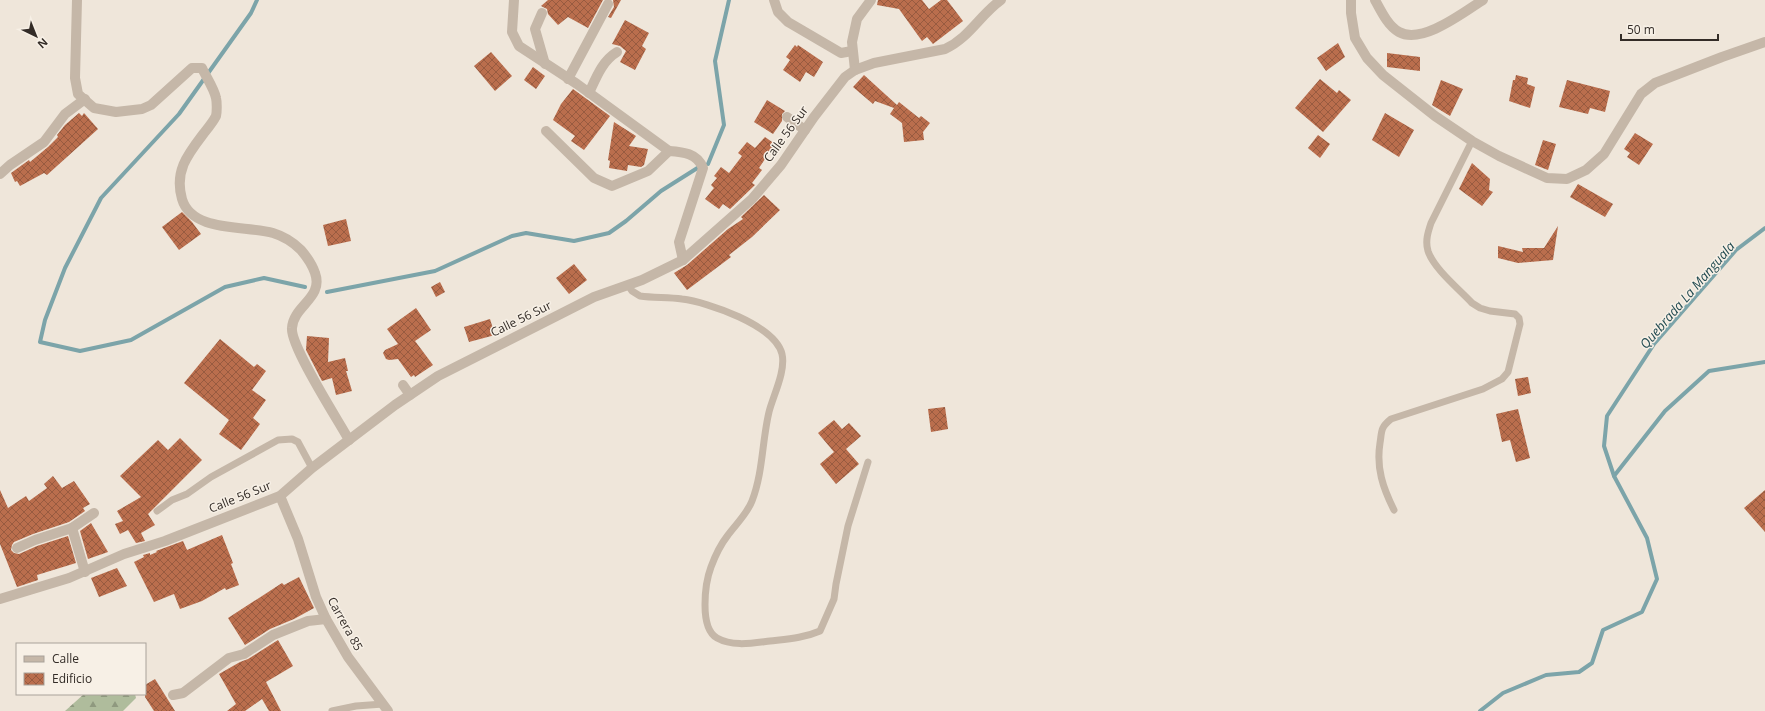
<svg xmlns="http://www.w3.org/2000/svg" width="1765" height="711" viewBox="0 0 1765 711" font-family="'Open Sans',sans-serif">
<defs>
<pattern id="forest-firs" width="22" height="20" patternUnits="userSpaceOnUse"><rect width="22" height="20" fill="#afbc9c"/><path d="M5 1l3.5 6h-7zM16 11l3.5 6h-7z" fill="#8f997f"/></pattern>
<pattern id="building-cross-hatch" width="8" height="8" patternUnits="userSpaceOnUse"><rect width="8" height="8" fill="#ba6e4d"/><path d="M0 0l8 8M0 8l8-8" fill="none" stroke="#985b40"/></pattern>
</defs>
<rect width="100%" height="100%" fill="#efe6da"/>
<path fill="url(#forest-firs)" d="M84,694h51l1,4 -13,13h-58z"/>
<g fill="none" stroke-linecap="round" stroke-linejoin="round">
<g stroke="#7ca4a9" stroke-width="4">
<path d="M257,0l-6,13 -72,101 -78,84 -36,70 -20,52 -5,22 40,9 51,-11 94,-53 39,-9 41,9"/>
<path d="M708,164l16,-39 -9,-64 14,-61"/>
<path d="M327,292l108,-21 77,-35 14,-3 48,8 35,-8 17,-12 35,-30 38,-24"/>
<path d="M1614,476l51,-65 44,-40 56,-9"/>
<path d="M1480,711l23,-18 43,-18 33,-3 13,-9 11,-33 39,-18 15,-33 -10,-41 -33,-62 -10,-30 3,-30 47,-72 82,-94 29,-22"/>
</g>
</g>
<g fill="url(#building-cross-hatch)">
<path d="M548,0h55l-15,28 -20,-11 -10,8 -10,-11 -1,-5 -6,-3z"/>
<path d="M613,0h8l-10,18 -3,-1 6,-10z"/>
<path d="M878,0h44l7,9 12,-9h6l16,21 -30,23 -6,-7 -5,4 -23,-32 -22,-4z"/>
<path d="M625,20l24,13 -7,13 4,3 -11,21 -15,-8 6,-11 -6,-5 -8,-2z"/>
<path d="M1338,43l7,14 -19,14 -9,-13z"/>
<path d="M795,45l2,2 1,-2 25,17 -9,15 -8,-5 -6,10 -17,-12 7,-10 -4,-3z"/>
<path d="M491,52l21,24 -17,15 -21,-25z"/>
<path d="M1387,53l33,4v14l-33,-4z"/>
<path d="M533,67l12,9 -9,13 -12,-9z"/>
<path d="M864,75l33,30 2,-3 20,16 2,-2 9,7 -7,9 1,8 -20,2 -2,-19 -12,-9 4,-6 -19,-7 -2,3 -20,-17z"/>
<path d="M1516,75l12,3 -1,6 8,3 -5,21 -21,-7 4,-21h2z"/>
<path d="M1320,79l17,14 2,-3 12,10 -28,32 -28,-24z"/>
<path d="M1441,80l22,9 -13,27 -18,-11z"/>
<path d="M1567,80l43,11 -5,21 -15,-4 -2,6 -29,-7z"/>
<path d="M573,89l37,27 -26,34 -13,-9 4,-5 -22,-16 8,-16z"/>
<path d="M767,100l18,11 -3,3v7l-9,13 -19,-12z"/>
<path d="M79,113l3,3 2,-3 14,16 -51,46 -3,-2 -24,13 -3,-5 -2,1 -4,-9 18,-13 1,2 18,-15 10,-10 -1,-2 8,-10z"/>
<path d="M1385,113l29,17 -15,27 -27,-17z"/>
<path d="M614,122l22,14 -7,10 19,3 -4,16 -3,2 -13,-2 -1,6 -18,-3 1,-7 -2,-1z"/>
<path d="M1635,133l18,11 -14,21 -12,-8 3,-4 -6,-4z"/>
<path d="M1318,135l12,9 -10,14 -12,-10z"/>
<path d="M765,137l10,7 -16,24 3,2 -10,13 3,2 -25,24 -7,-5 -4,5 -14,-10 9,-11 -3,-3 6,-7 -3,-2 7,-9 8,6 13,-17 -4,-3 9,-11 8,6z"/>
<path d="M1543,140l13,4 -8,26 -13,-5z"/>
<path d="M1472,163l18,16 -1,11 4,2 -11,14 -23,-17z"/>
<path d="M1578,184l35,20 -8,13 -35,-20z"/>
<path d="M764,195l16,15 -28,27 -23,18 2,2 -44,33 -13,-17 13,-8 41,-36 15,-10 -2,-2z"/>
<path d="M182,212l10,10 9,12 -22,16 -17,-23z"/>
<path d="M346,219l5,22 -23,5 -5,-21z"/>
<path d="M1558,226l-5,34 -35,3 -20,-5v-12l25,6 -1,-4h22z"/>
<path d="M574,264l13,16 -18,14 -13,-16z"/>
<path d="M440,282l5,10 -9,5 -5,-10z"/>
<path d="M416,308l15,22 -16,11 18,24 -18,12 -1,-2 -3,2 -13,-18 -9,1 -3,-1 -3,-6 2,-3 13,-6 -11,-15z"/>
<path d="M490,319l5,16 -26,7 -5,-15z"/>
<path d="M307,336l22,2 -1,24 17,-4 3,13h-2l6,20 -16,4 -4,-17 -10,3 -16,-31z"/>
<path d="M220,339l34,28 3,-3 9,7 -14,19 14,10 -13,18 7,6 -19,26 -22,-16 10,-14 -45,-37z"/>
<path d="M1528,377l3,16 -13,3 -3,-17z"/>
<path d="M945,407l3,22 -17,3 -3,-23z"/>
<path d="M1518,409l12,49 -14,4 -6,-22 -8,2 -6,-28z"/>
<path d="M834,420l8,9 7,-6 12,13 -15,13 13,15 -23,20 -16,-20 14,-12 -16,-19z"/>
<path d="M180,438l22,22 -54,54 7,11 -14,8 4,8 -9,2 -8,-13 -8,4 -5,-10 8,-3 -6,-10 24,-14 -21,-21 38,-36 10,10z"/>
<path d="M53,476l9,12 12,-7 16,23 -7,4 2,3 -16,11 -36,12 -19,8 -2,3 -1,5 3,3 5,1 18,-8 31,-10 8,27 -39,12 1,5 -21,7 -17,-43v-54l8,18 18,-12 3,5 18,-13 -3,-4z"/>
<path d="M1765,490v42l-21,-24z"/>
<path d="M91,523l17,29 -20,7 -8,-28z"/>
<path d="M222,535l11,28 -2,1 8,21 -13,5 -1,-2 -23,13 -22,8 -6,-15 -20,8 -20,-40 10,-5 -1,-2 7,-2v2l7,-3 -1,-1 27,-10 4,9z"/>
<path d="M117,568l10,18 -28,11 -8,-19z"/>
<path d="M299,577l15,31 -20,11 -24,10 -25,16 -17,-27 54,-35 2,2z"/>
<path d="M278,640l15,26 -27,16 15,29h-12l-7,-12 -17,12h-18l9,-7 -17,-30 21,-12 8,-3z"/>
<path d="M155,679l20,32h-21l-9,-14v-12z"/>
</g>
<g fill="none" stroke-linecap="round" stroke-linejoin="round">
<g stroke="#c5b7a8" stroke-width="7">
<path d="M628,285l4,6 8,5c14,2 28,1 42,3 25,3 93,26 100,55 4,17 -9,42 -13,58 -7,29 -6,61 -17,89 -5,13 -16,23 -24,34 -7,9 -13,21 -17,32 -6,16 -12,61 6,71 16,9 36,5 53,3 17,-2 34,-3 50,-10l14,-32 2,-15 12,-58 20,-64"/>
<path d="M1394,510c-11,-22 -18,-42 -14,-67 2,-12 0,-15 11,-24l92,-30 19,-10 6,-7 12,-48 -1,-6 -4,-4 -25,-3 -10,-3 -8,-5c-13,-14 -38,-34 -44,-52 -3,-10 0,-19 3,-28l41,-82"/>
<path d="M157,511l15,-11 15,-6 24,-17 67,-37 14,-1 6,3 14,26"/>
<path d="M332,711l24,-5 27,-2"/>
</g>
<g stroke="#c5b7a8" stroke-width="10">
<path d="M77,0l-2,78 3,16 16,14 22,4 26,-3 9,-4 41,-37h10c4,9 12,20 14,30 1,4 1,14 0,18 -3,6 -8,12 -12,17 -16,21 -30,38 -22,66 10,34 64,26 91,34 10,3 20,9 28,17 6,7 11,14 14,23 9,25 -22,33 -23,55 -2,18 46,92 57,112"/>
<path d="M514,0l-2,32 7,14 58,38 92,67 -21,20 -36,15 -18,-8 -48,-47"/>
<path d="M774,0l4,12 10,10 53,31 11,-2"/>
<path d="M1351,0v13l4,25 12,20 16,17 52,41 37,25 27,15 48,22 20,1 19,-9 18,-16 37,-60 14,-11 67,-26 43,-15"/>
<path d="M1375,0c6,11 13,26 24,32 23,13 65,-20 84,-32"/>
<path d="M542,13l-7,16 10,35"/>
<path d="M855,70l-3,-28 5,-23 14,-19"/>
<path d="M568,79l40,-75"/>
<path d="M589,93c7,-15 13,-32 28,-41"/>
<path d="M787,117l18,13"/>
<path d="M669,151c14,1 28,2 34,17l-24,74 4,18"/>
<path d="M0,174l10,-9 34,-23 21,-28 20,-15"/>
<path d="M403,385l7,10"/>
<path d="M280,496l18,43 18,58 10,22 22,38 40,54"/>
<path d="M72,528l22,-15"/>
<path d="M17,548l18,-8 37,-12 13,44"/>
<path d="M0,599l69,-21 55,-24 41,-13 115,-45 32,-28 83,-63 43,-29 156,-79 48,-17 41,-20 69,-61 29,-34 33,-48 31,-40 10,-7 19,-7 71,-14c24,-11 35,-34 56,-49"/>
<path d="M173,695l10,-2 46,-35 15,-4 29,-19 35,-14 18,-2"/>
</g>
</g>
<g text-anchor="middle" stroke-width="3" stroke-linejoin="round" paint-order="stroke">
<g font-size="12" fill="#332c27" stroke="#f7f0e6">
<text transform="translate(786 134) rotate(-54)" y="4">Calle 56 Sur</text>
<text transform="translate(521 319) rotate(-26)" y="4">Calle 56 Sur</text>
<text transform="translate(240 497) rotate(-22)" y="4">Calle 56 Sur</text>
<text transform="translate(345 624) rotate(61)" y="4">Carrera 85</text>
</g>
<g font-size="13" font-style="italic" fill="#214a50" stroke="#f7f0e6">
<text transform="translate(1687 295) rotate(-49)" y="5">Quebrada La Manguala</text>
</g>
</g>
<rect x="16" y="643" width="130" height="52" fill="#f7f0e6" stroke="#a9a29a"/>
<rect x="24" y="656" width="20" height="6" fill="#c5b7a8" stroke="#a9a29a"/>
<text x="52" y="663" font-size="12" fill="#332c27">Calle</text>
<rect x="24" y="673" width="20" height="12" fill="url(#building-cross-hatch)" stroke="#a9a29a"/>
<text x="52" y="683" font-size="12" fill="#332c27">Edificio</text>
<g transform="translate(36 36) rotate(137)" stroke="#f7f0e6" stroke-width="3" paint-order="stroke">
<path d="M0-3L7 15L0 10L-7 15Z" fill="#332c27"/>
<text y="-6" font-size="11" font-weight="bold" text-anchor="middle" fill="#332c27">N</text>
</g>
<path d="M1621 34v6h97v-6" fill="none" stroke="#332c27" stroke-width="2"/>
<text x="1627" y="34" font-size="12" fill="#332c27" stroke="#f7f0e6" stroke-width="3" paint-order="stroke">50 m</text>
</svg>
